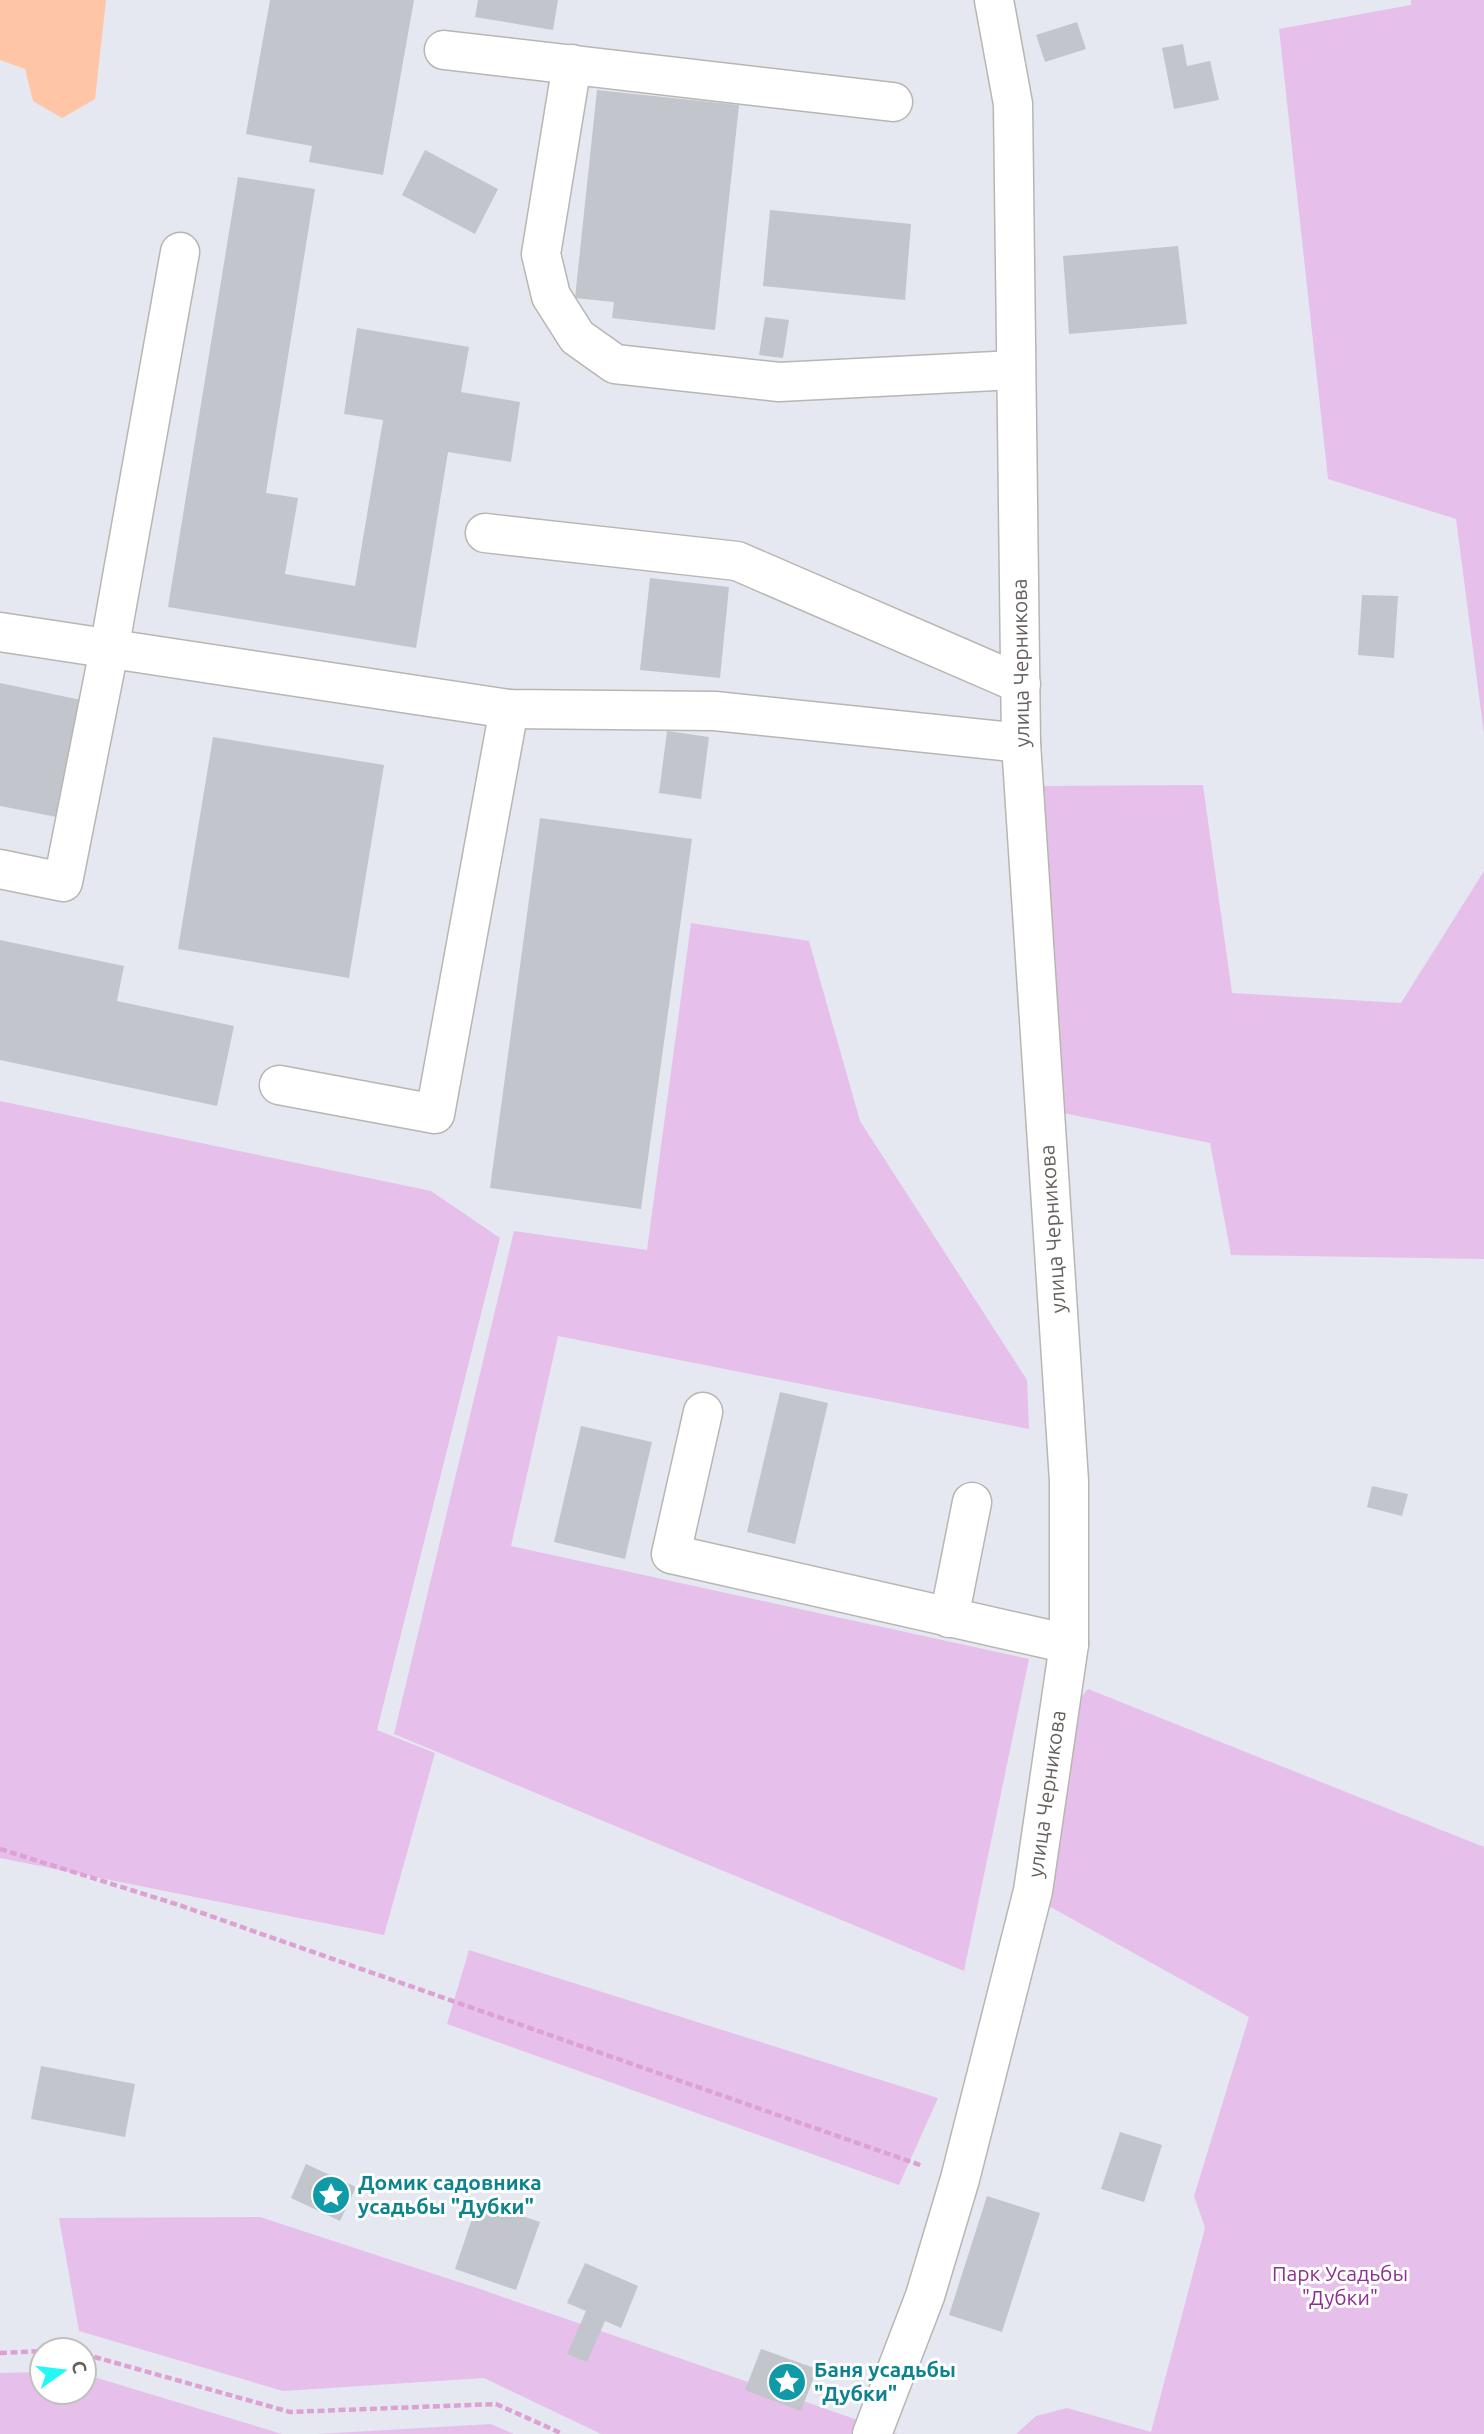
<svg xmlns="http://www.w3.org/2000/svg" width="1484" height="2434" viewBox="0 0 1484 2434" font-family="Ubuntu,sans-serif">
<rect width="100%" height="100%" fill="#e5e8f0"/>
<g fill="#e6c0ea">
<path d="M1411,0h73v734l-28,-215 -128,-40 -49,-450 132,-24z"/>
<path d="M1203,785l29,208 169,10 83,-132v388l-253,-4 -21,-112 -147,-30 -25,-327z"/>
<path d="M691,923l118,18 51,180 167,259 2,49 -471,-93 -47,210 518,113 -65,312 -570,-237 120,-503 133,19z"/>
<path d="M0,1101l431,90 69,47 -123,492 58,23 -51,182 -384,-77z"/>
<path d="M1088,1689l396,158v587h-468l20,-18 31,-8 84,24 54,-204 -11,-32 55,-179 -222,-123 27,-165z"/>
<path d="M469,1950l469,148 -39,87 -452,-161z"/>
<path d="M260,2217l217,71 421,146h-297l-117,-56 -201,13 -204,-60 -20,-113z"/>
<path d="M42,2372v20h42v-18l198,60h-282v-61z"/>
<path d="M491,2424l23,10h-197z"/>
</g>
<path fill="#ffc5a6" d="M0,0h106l-11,99 -33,19 -29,-17 -8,-32 -25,-9z"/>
<g fill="#c2c5cc">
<path d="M270,0h144l-31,175 -74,-13 3,-16 -66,-12z"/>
<path d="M478,0h80l-5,30 -78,-13z"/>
<path d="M1077,22l9,27 -41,13 -9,-27z"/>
<path d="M1183,44l4,22 23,-5 9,39 -45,9 -12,-61z"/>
<path d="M597,90l142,15 -24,225 -103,-12 2,-16 -39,-4z"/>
<path d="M425,150l73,39 -23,45 -73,-39z"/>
<path d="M238,177l77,12 -49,304 32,5 -13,76 70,12 28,-166 -39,-6 13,-86 112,19 -8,45 59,10 -9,60 -63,-10 -32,196 -248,-41z"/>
<path d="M770,210l141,14 -6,76 -142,-14z"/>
<path d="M1178,246l9,78 -118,10 -6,-78z"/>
<path d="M765,317l24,3 -6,38 -24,-3z"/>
<path d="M650,578l79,9 -9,91 -80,-8z"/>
<path d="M1362,595l36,1 -4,62 -36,-3z"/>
<path d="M0,683l86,18 -24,117 -62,-12z"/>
<path d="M667,731l42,6 -8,62 -42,-6z"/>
<path d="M213,737l171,28 -35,213 -171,-29z"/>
<path d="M540,818l152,21 -51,370 -151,-21z"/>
<path d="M0,940l124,26 -7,35 117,25 -17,80 -217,-46z"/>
<path d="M780,1392l48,11 -33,141 -48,-12z"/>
<path d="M581,1426l71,16 -27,117 -71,-17z"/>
<path d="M1372,1486l36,8 -6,22 -35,-9z"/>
<path d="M41,2066l94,18 -10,53 -94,-18z"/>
<path d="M1120,2132l42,13 -18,57 -43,-13z"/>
<path d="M306,2164l50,23 -16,34 -49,-23z"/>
<path d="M987,2196l53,17 -38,119 -53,-17z"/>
<path d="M478,2201l62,21 -24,68 -61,-21z"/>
<path d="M585,2263l53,23 -17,42 -16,-7 -18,41 -20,-8 19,-43 -19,-8z"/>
<path d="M761,2349l56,20 -16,42 -56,-21z"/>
</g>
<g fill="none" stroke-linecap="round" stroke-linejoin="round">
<defs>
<g id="minor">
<path d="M444,50l449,52"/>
<path d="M572,64l-31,190 10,42 26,41 38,27 164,18 236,-12"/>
<path d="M485,533l252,28 284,123"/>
<path d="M0,632l509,77 206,2 306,32"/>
<path d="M0,869l63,13 46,-232 71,-398"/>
<path d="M279,1085l156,29 74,-405"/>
<path d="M703,1412l-32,142 398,90"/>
<path d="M949,1618l23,-116"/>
<path d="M872,2434l53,-138 35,-117 73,-288 36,-247v-163l-48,-738 -8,-639 -19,-104"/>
</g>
</defs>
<use href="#minor" stroke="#b9b5b1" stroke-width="41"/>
<g stroke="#dda1d3" stroke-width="4.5" stroke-dasharray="7 3.5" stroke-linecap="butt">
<path d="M0,1849l179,56 744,261"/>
<path d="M61,2350h7"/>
<path d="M0,2353l42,-2"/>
<path d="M84,2354l206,58 206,-8 67,30"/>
</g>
<use href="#minor" stroke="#fff" stroke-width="38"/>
</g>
<defs>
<symbol id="sight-disc" viewBox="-11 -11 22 22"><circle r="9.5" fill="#0f9aa8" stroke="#fff"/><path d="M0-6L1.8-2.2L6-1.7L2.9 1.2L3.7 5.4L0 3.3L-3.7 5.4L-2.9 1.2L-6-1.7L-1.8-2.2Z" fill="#fff"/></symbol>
</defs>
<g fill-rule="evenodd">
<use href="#sight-disc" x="309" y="2173" width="44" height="44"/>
<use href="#sight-disc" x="765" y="2360" width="44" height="44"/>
</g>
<g text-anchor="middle" stroke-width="6" stroke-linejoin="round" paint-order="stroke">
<g font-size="21" fill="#67615d" stroke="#fff">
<text transform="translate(1021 663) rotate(-91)" y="7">улица Черникова</text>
<text transform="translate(1053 1229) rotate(-94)" y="7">улица Черникова</text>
<text transform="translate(1047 1794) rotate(-82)" y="7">улица Черникова</text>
</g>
<g font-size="21" font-weight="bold" fill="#0d838f" stroke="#fff" text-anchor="start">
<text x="358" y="2190">Домик садовника<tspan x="358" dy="24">усадьбы "Дубки"</tspan></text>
<text x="814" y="2377">Баня усадьбы<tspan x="814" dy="24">"Дубки"</tspan></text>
</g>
<g font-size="21" fill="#8e3092" stroke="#fff">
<text x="1340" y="2281">Парк Усадьбы<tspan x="1340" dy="24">"Дубки"</tspan></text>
</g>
</g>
<g transform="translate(63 2371) rotate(76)"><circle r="33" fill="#ffffff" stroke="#c2c0be" stroke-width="2"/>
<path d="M0-5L12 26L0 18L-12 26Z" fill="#23f8f6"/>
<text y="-10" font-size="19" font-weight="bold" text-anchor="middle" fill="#67615d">С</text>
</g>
</svg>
